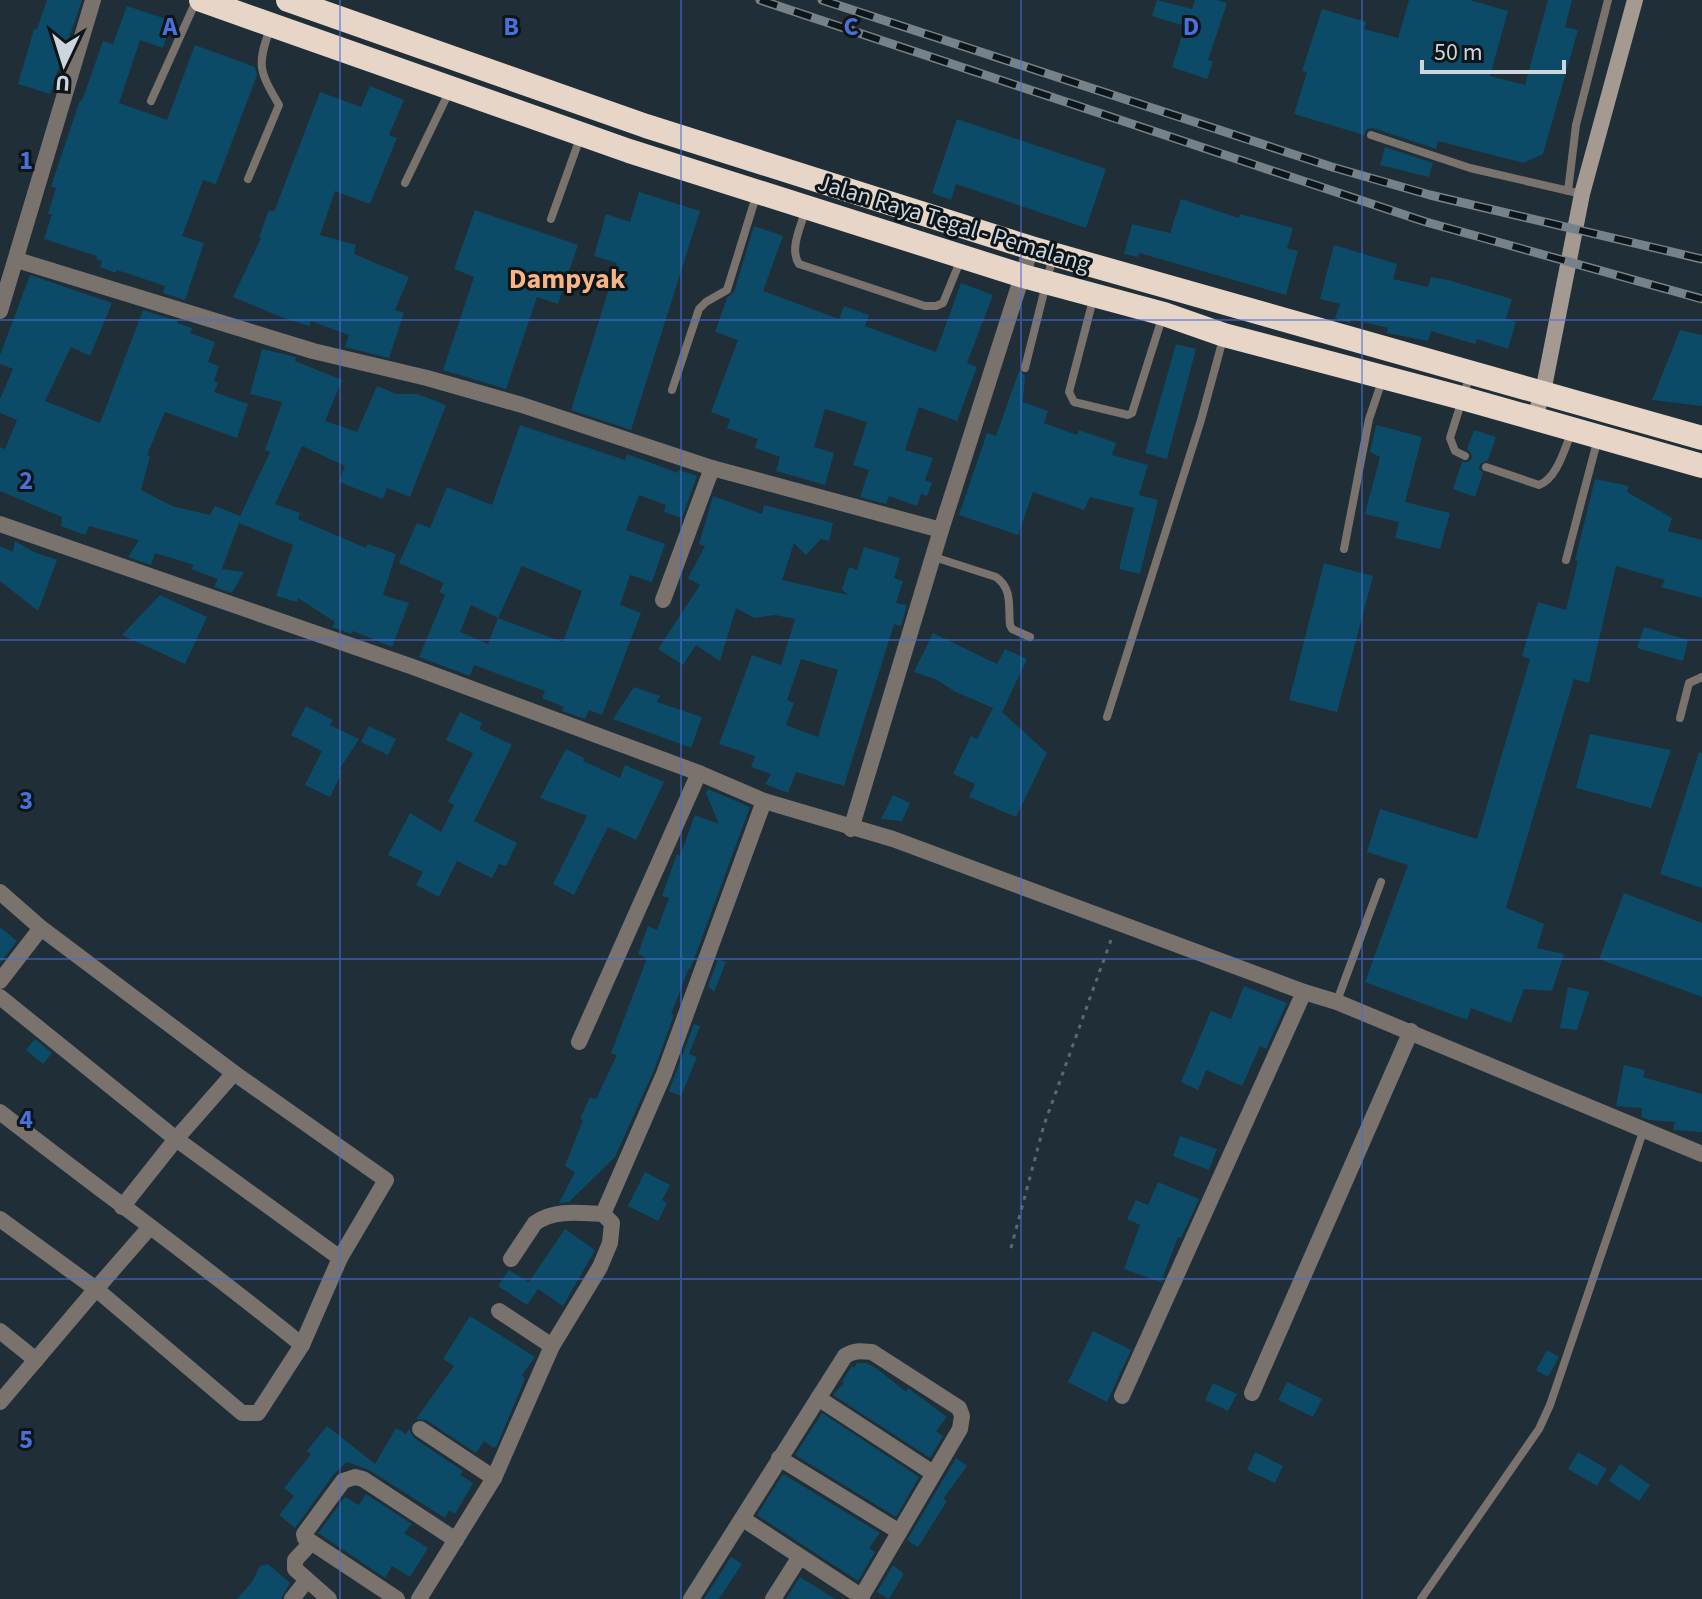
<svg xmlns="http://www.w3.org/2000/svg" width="1702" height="1599" viewBox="0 0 1702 1599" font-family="'Source Sans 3',sans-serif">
<rect width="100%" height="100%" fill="#1f2e37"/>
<g fill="#0b4b68" fill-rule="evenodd">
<path d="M47,0h35l-32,94 -32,-10 16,-55h3z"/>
<path d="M1157,0l35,9 3,-9h22l10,3 -19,57 5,2 -6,17 -35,-12 13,-41 -33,-10z"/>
<path d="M1409,0h61l38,11 -18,65 35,9 23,-85h24l-7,27 13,3 -35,124 -19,9 -86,-22 -2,8 -63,-21 -6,1 -3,6 -70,-21 13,-42 -5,-1 20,-62 44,13 -2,7 34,9z"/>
<path d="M127,6l45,15 -9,27 -23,-8 -21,63 48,17 28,-75 60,22 2,8 -41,109 -13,-4 -21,56 22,7 -19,57 -22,-7 2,-7 -48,-16 -1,3 -16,-6 2,-6 -6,-2 1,-3 -53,-17 8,-25h-4l8,-26 -5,-2 29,-86 2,1 21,-60 10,3z"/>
<path d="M370,86l34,14 -15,35 8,3 -27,66 -35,-13 -15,44 36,10 -2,9 55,23 -14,33 9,3 -15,45 -44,-11 4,-12 -38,-14 -2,5 -28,-9 -48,-20 28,-59 -2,-1 10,-27 5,2 46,-120 41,15z"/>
<path d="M957,119l149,50 -20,59 -130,-44 -5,16 -19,-7z"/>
<path d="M1385,147l48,16 -4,14 -49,-12z"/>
<path d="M639,192l61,19 -69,219 -60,-20 46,-147 -23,-7 12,-42 24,8z"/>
<path d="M1181,199l58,19 1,-4 53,14 -6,20 11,3 -12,44 -147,-42 -1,4 -14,-3 8,-30 38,9z"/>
<path d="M475,210l103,35 -20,59 -21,-7 -31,92 -63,-19 31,-93 -20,-8z"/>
<path d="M754,226l29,10 -20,55 76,28 5,-13 25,9 -4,11 71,26 25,-69 32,12 -26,68 10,4 -20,54 -38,-14 -14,43 28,8 -8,22 7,3 -5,13 -6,-2 -4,12 -28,-10 -3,8 -26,-7 9,-27 -16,-5 14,-43 -42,-13 -11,38 20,6 -9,32 -49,-14 4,-14 -25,-9 3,-9 -31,-11 3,-9 -19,-7 27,-72 -23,-8 12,-34 7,-6z"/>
<path d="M1334,245l63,19 -4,15 35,8 3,-10 17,3 64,19 -6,20 10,3 -8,27 -31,-10 -2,5 -44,-13 -3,10 -41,-8 1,-5 -37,-9 -1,4 -15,-5 5,-14 -20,-5z"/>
<path d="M30,275l82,28 -22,53 -19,-9 -26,54 55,22 43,-113 35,11 -1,2 15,5 -2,5 25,9 -7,20 11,4 -5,15 4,2 -4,9 34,12 -11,34 -72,-26 -18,43 3,1 -9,34 31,16 38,9 5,-9 25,10 30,-64 -5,-2 17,-48 -32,-8 12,-45 34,8 -1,4 47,19 -17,41 32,11 20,-46 20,8h20l29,11 -36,92 -23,-9 -4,11 -44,-17 6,-16 -43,-20 -27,58 25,9 -2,6 68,29 2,-4 28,10 -13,41 26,8 -17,44 -39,-16 -1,3 -20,-7 3,-5 -37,-24 -1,4 -21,-6 17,-51 -54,-22 -21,56 -27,-10 3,-4 -39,-12 -4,12 -23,-8 11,-17 -50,-14 -4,9 -24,-9 1,-9 -62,-26v-44l5,2 12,-29 -17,-7v-14l13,-30 -13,-5v-9z"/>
<path d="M1680,330l22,5v71l-50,-6z"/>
<path d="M1176,344l20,5 -29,110 -22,-6z"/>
<path d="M1019,371l6,4 -2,27 25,9 -4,12 33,12 2,-5 37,13 -4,12 36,10 -9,30 19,5 -18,74 -21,-5 15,-61 -44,-11 -6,13 -51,-18 -15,43 -59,-20 28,-82 9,3z"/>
<path d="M520,425l105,35 2,-6 51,19 1,-3 18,6 -15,42 -18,-6 2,-7 -27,-10 -13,35 39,14 -13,38 -22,-7 -10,30 21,8 -39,102 -13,-5 -4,9 -23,-8 2,-4 -22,-9 3,-7 -71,-26 -4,11 -51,-19 26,-62 -6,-3 5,-9 -45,-20 18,-40 13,5 17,-41 45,18zM522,566l60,25 -19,51 -65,-24zM471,605l27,13 -10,26 -28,-12z"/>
<path d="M1376,425l46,12 -17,65 45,11 -10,36 -45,-11 4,-16 -34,-8 15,-57 -10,-5z"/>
<path d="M1474,430l22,7 -8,23 -8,4 -1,5 4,4 -8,24 -22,-8 9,-27h6l4,-4 -1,-5 -4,-4z"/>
<path d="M1595,479l34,7 -2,6 45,26 -4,13 34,9v58l-41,-11 4,-7 -49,-14 -27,117 -15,-4 -68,229 38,16 -7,24 27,6 -12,37 -28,-2 -13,34 -40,-15 -4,12 -102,-38 43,-117 -41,-13 13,-43 97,30 53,-180 -8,-3 16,-54 28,8 12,-49 -3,-1z"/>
<path d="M713,496l49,18 2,-9 69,18 -4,18 -8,-2 -15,16 -12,-12 -12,37 66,15 -6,-6 7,-22 8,3 7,-23 36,11 -6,20 9,3 -7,22 11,2 -6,21 -7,-2 -50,162 -48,-14 -8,21 -23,-9 6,-10 -20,-7 4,-11 -36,-12 33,-89 29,10 14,-46 -20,-4 -21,3 -18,-10 -16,53 -24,-16 -13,20 -25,-16 42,-64 -12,-7 17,-32 -6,-2zM801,659l37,11 -20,67 -32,-12 8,-22 -7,-3z"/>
<path d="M15,541l19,11 23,8 -19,51 -38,-30v-35l13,6z"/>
<path d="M1324,563l49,13 -36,136 -48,-12z"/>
<path d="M222,569l22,3 -12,21 -18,-6z"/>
<path d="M160,595l47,22 -22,47 -63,-29z"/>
<path d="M1644,627l44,13 -5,21 -46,-13z"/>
<path d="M933,633l64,31 8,-15 22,10 -25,53 45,41 -31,64 -47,-20 6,-13 -22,-10 18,-38 6,3 16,-31 -37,-16 -21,-13 -21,-7z"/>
<path d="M634,687l26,9 -3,6 45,15 -11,31 -78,-29z"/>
<path d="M306,706l27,14 -3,5 29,14 -20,31 3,2 -12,25 -25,-12 17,-34 -31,-16z"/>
<path d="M460,712l22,11 -3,6 33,16 -38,76 43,22 -11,23 -7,-2 -7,14 -35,-17 -18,36 -23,-12 7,-13 -35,-17 22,-42 31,19 13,-27 -6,-3 25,-49 -27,-13z"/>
<path d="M369,726l27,13 -8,16 -27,-13z"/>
<path d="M1590,734l81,16 -20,58 -75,-20z"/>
<path d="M566,749l18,9 -1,3 37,17 5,-13 39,17 -28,58 -28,-13 -34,68 -21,-11 34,-68 -47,-18z"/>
<path d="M1699,752l3,1v135l-42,-14z"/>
<path d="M708,789l42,18 -60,163 -1,-2 -18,46 3,1 -20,55 -39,87 -46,45 -10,1 16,-31 -10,-6 18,-46 -3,-1 10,-22 6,2 21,-44 -6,-2 36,-95 -9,-4 10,-28 9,4 12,-32 -7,-2 15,-42 3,2 15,-41 24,9 -13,-31z"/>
<path d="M893,795l17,8 -8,18 -21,-2z"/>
<path d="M1624,893l78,30v74l-103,-38z"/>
<path d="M0,927l17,14 -17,22z"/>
<path d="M718,959l8,3 -12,30 -6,-6z"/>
<path d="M1244,986l43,17 -21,46 -6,-3 -18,40 -36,-16 -8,20 -17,-8 30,-71 20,8z"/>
<path d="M1568,987l21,5 -12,38 -17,-2z"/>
<path d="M694,1024l6,2 -11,28 8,3 -16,39 -12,-5z"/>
<path d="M35,1039l17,14 -9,11 -17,-14z"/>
<path d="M1624,1065l21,5 -2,7 59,17v38l-29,-2 2,-8 -25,-2 -9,-3 1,-9 -26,-2z"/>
<path d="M1180,1136l37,13 -8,21 -36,-14z"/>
<path d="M645,1172l25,13 -8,15 5,3 -9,18 -30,-15z"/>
<path d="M1158,1182l41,17 -18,39 -3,-1 -17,45 -37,-13 16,-44 -13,-6 9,-19 12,5z"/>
<path d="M565,1229l30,21 -32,56 -25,-17 -11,16 -29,-19 11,-16 20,12z"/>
<path d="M470,1316l65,41 -13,18 3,4 -28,66 -3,3 -10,-7 -8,12 -50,-33 -10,-1 38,-53 -11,-7z"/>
<path d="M1093,1331l38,19 -24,52 -39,-20z"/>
<path d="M1547,1350l12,7 -11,20 -12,-7z"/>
<path d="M857,1363h9l10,5 30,24 2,-4 39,29 -11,14 7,5 -13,22 -97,-63 11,-12 -2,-2 10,-15 2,2z"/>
<path d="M1287,1382l35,17 -9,18 -35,-17z"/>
<path d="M1213,1383l24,11 -9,17 -23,-11z"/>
<path d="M822,1413l97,64 -23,40 -101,-62z"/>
<path d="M327,1426l48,38 21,-36 10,6 3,-5 5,9 49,33 -3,4 13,8 -18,31 -6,-4 -4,8 -76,-48 -22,-8 -13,12 -39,54 -16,-13 15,-19 -10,-8 27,-34 -4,-3z"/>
<path d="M1255,1452l28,14 -8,17 -28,-13z"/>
<path d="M1578,1452l29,17 -10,17 -29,-17z"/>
<path d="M956,1458l11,8 -24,33 4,2 -29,46 -11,-7z"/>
<path d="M1620,1464l30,21 -11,16 -30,-20z"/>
<path d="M783,1474l97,59 -11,15 6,4 -17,29 -101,-66z"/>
<path d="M366,1494l46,30 -8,9 24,15 -18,29 -18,-11 -7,12 -67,-45 27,-36 14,8z"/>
<path d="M731,1557l11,7 -23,35h-15z"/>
<path d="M268,1564l22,19 -9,16h-44l15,-17 8,-16z"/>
<path d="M893,1565l11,9 -15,25 -12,-7z"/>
<path d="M800,1577l35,22h-49z"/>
</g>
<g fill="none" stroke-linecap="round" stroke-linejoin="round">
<path stroke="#5c6971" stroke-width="3" stroke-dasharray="4 6" stroke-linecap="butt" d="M1011,1248l33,-123 67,-185"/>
<g stroke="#79726d" stroke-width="8">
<path d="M151,101l45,-100"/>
<path d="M1371,135l99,33 112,26"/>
<path d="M248,179l31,-74c-19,-33 -23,-39 -9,-76"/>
<path d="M405,183l45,-93"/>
<path d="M1568,191l8,-66 32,-125"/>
<path d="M805,211c-4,16 -16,38 -6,53l126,42h11l7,-3 18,-44"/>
<path d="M551,219l29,-81"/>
<path d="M1094,296l-25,96 5,10 54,13 4,-2 31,-98"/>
<path d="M1025,368l28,-112"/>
<path d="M672,390l27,-81 7,-7 21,-12 30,-97"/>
<path d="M1465,456l-10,-5 -5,-13 20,-63"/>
<path d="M1486,467l53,18c18,-6 26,-38 33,-54"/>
<path d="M1344,549l25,-130 13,-38"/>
<path d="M934,557l62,20c17,12 12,30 14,48l2,4 18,8"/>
<path d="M1566,560l32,-122"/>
<path d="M1107,717l94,-297 22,-81"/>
<path d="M1680,718l9,-35 13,-6"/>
<path d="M1337,1001l44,-119"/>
<path d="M1421,1599l118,-170 11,-24 93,-273"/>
</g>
<g stroke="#79726d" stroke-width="16">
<path d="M17,260l296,91 114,27 95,27 190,63 229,62"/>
<path d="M0,311l93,-311"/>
<path d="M0,524l413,143 286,106 65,28 129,38 411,153 33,10 365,152"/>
<path d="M663,600l49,-132"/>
<path d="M851,829l90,-299 90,-282"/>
<path d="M0,892l41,36 193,145 152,107 -46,78 -38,87c-98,-80 -202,-155 -302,-233"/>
<path d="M0,981l41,-53"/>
<path d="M0,997l176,142 164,119"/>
<path d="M579,1042l120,-269"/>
<path d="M122,1207l54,-68 58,-66"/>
<path d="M0,1219l96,70 54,-62"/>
<path d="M511,1259l24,-36c20,-14 45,-10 68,-9"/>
<path d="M499,1311l53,35"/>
<path d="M0,1331l36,29"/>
<path d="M1252,1393l159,-362"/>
<path d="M1122,1396l182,-404"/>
<path d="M818,1398l115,75"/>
<path d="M0,1402l96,-113 146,124h16l44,-68"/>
<path d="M420,1429l74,49"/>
<path d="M779,1458l119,73"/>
<path d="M743,1519l119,78"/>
<path d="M311,1543l-16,17v9l34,30"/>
<path d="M292,1599l15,-19"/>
<path d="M397,1599l-92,-61 -1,-4 39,-53 12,-4 8,2 93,61"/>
<path d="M419,1599l75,-121 58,-132 48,-79 10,-24 2,-20 -9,-9 61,-140 100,-273"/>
<path d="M691,1599l154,-243c9,-6 16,-5 27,-4l87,56 3,8 -2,13 -100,170"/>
<path d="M773,1599l26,-41"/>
</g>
<path stroke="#a59a92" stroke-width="16" d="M1534,419l9,-27 39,-198 53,-194"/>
<g stroke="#e7d5c8" stroke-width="24">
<path d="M201,0l428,151 394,125 141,38 60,21 238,63 240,68"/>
<path d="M288,0l358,126 385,122 671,190"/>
</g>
<defs>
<g id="rail">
<path d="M760,0l666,222 276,77"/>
<path d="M822,0l510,167 98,28 272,64"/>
</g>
</defs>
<use href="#rail" stroke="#76828a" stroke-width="9"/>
<use href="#rail" stroke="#0e1519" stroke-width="6" stroke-dasharray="18" stroke-linecap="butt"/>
</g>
<path fill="none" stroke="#4970d9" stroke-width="2" stroke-opacity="0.55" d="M340,0v1599M681,0v1599M1021,0v1599M1362,0v1599M0,320h1702M0,640h1702M0,959h1702M0,1279h1702"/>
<g text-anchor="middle" stroke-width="6" stroke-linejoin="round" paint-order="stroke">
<g font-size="24" fill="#cdd6dc" stroke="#0e1519">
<text transform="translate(954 223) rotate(17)" y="8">Jalan Raya Tegal - Pemalang</text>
</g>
<g font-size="28" font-weight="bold" fill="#f7b484" stroke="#0e1519">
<text x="567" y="288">Dampyak</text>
</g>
</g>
<g font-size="26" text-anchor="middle" font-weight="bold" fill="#4970d9" stroke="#0e1519" stroke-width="6" stroke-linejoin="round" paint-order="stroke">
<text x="170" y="35">A</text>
<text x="511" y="35">B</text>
<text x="851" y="35">C</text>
<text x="1191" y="35">D</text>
<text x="26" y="169">1</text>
<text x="26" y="489">2</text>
<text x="26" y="809">3</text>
<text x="26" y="1128">4</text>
<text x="26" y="1448">5</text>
</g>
<g transform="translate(64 64) rotate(184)" stroke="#0e1519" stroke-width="6" paint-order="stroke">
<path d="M0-6L14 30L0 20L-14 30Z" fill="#cdd6dc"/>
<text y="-12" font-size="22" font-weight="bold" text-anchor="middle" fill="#cdd6dc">U</text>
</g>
<path d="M1422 60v12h142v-12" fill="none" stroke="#cdd6dc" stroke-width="4"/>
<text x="1434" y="60" font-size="24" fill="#cdd6dc" stroke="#0e1519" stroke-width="6" paint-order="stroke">50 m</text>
</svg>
